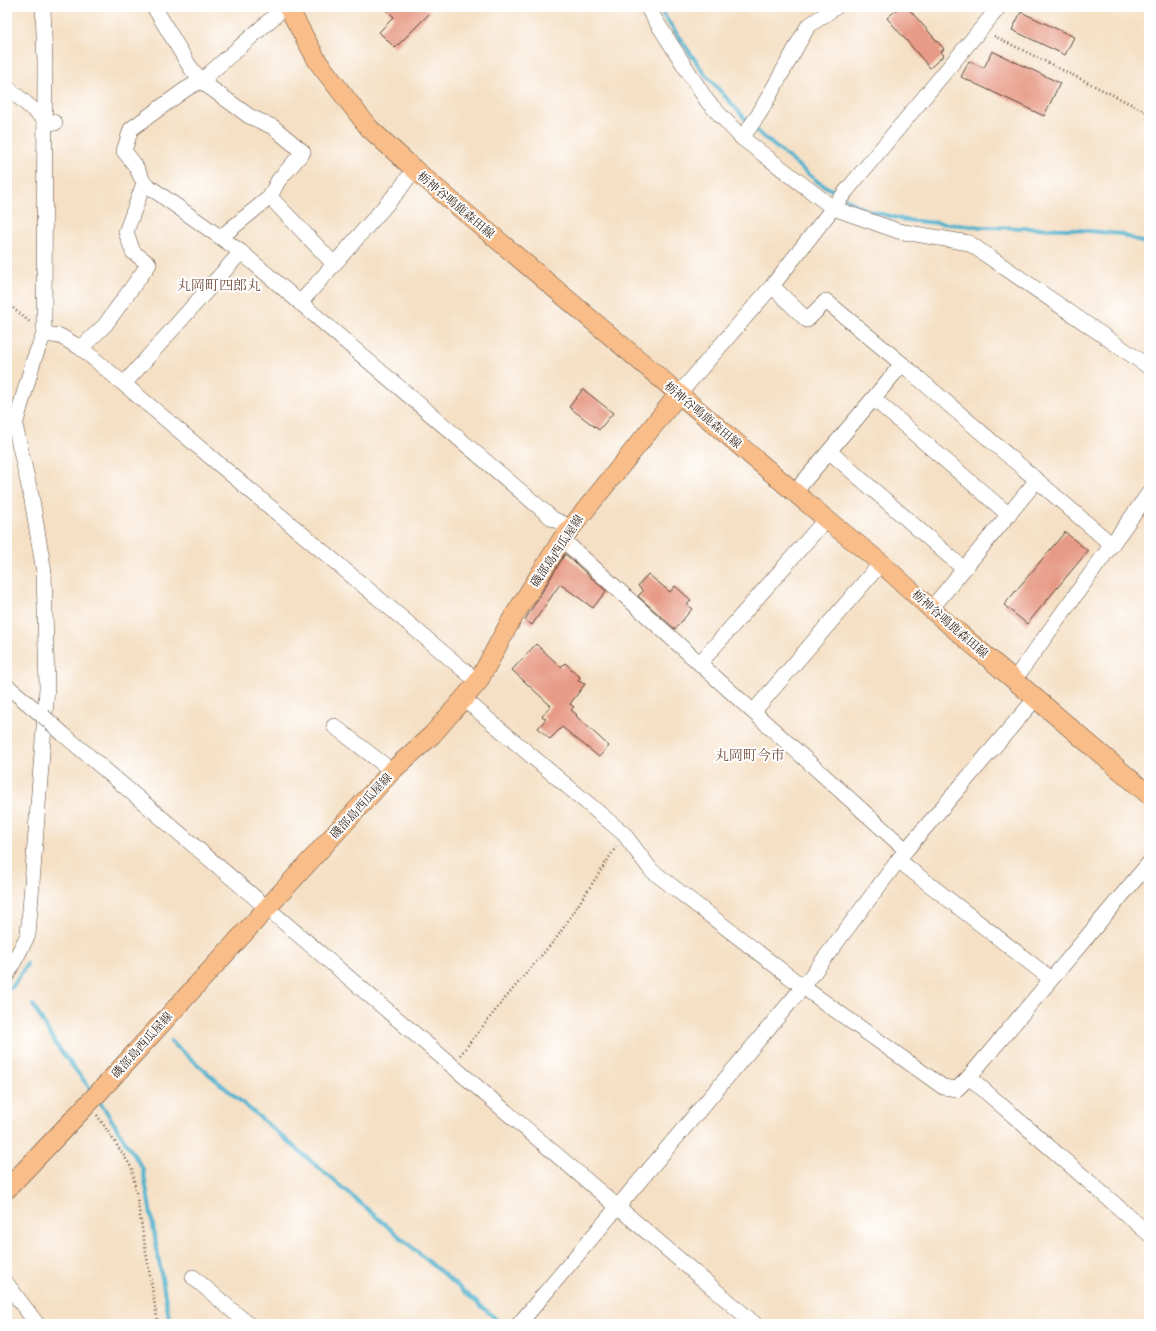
<svg xmlns="http://www.w3.org/2000/svg" width="1156" height="1331" viewBox="0 0 1156 1331" font-family="'Old Standard TT','Noto Serif JP',serif">
<rect width="100%" height="100%" fill="#fff"/>
<filter id="ink" filterUnits="userSpaceOnUse"><feTurbulence type="fractalNoise" baseFrequency=".025" numOctaves="2"/><feDisplacementMap in="SourceGraphic" scale="8" xChannelSelector="R" yChannelSelector="G"/><feConvolveMatrix kernelMatrix="1 2 1 2 8 2 1 2 1" color-interpolation-filters="sRGB"/></filter>
<filter id="wash" filterUnits="userSpaceOnUse"><feTurbulence type="fractalNoise" baseFrequency=".012" numOctaves="4" result="noise"/><feDisplacementMap in="SourceGraphic" scale="16" xChannelSelector="R" yChannelSelector="G"/><feGaussianBlur stdDeviation="0.9" result="paint"/><feColorMatrix in="noise" values="0 0 0 0 0 0 0 0 0 0 0 0 0 0 0 0 0 1.4 0 .05"/><feComposite in="paint" operator="in"/></filter>
<g filter="url(#wash)">
<rect width="100%" height="100%" fill="#f5e0c5"/>
<g fill="none" stroke-linecap="round" stroke-linejoin="round">
<g stroke="#4fb2ce" stroke-width="4">
<path d="M658,7l46,66 45,50"/>
<path d="M753,128l65,54 21,12"/>
<path d="M845,198l21,12 39,10 77,7 85,2 54,5 28,11"/>
<path d="M7,990l7,-5 13,-21"/>
<path d="M33,1005l24,41 35,45"/>
<path d="M170,1041l332,283"/>
<path d="M99,1100l44,69 27,155"/>
</g>
</g>
<g id="blocks">
<g fill="#e79a85">
<path d="M384,7h42l5,5 -36,36 -16,-16 15,-15z"/>
<path d="M900,7h7l37,42 -4,3 4,3 -14,13 -43,-50z"/>
<path d="M1021,12l53,25 -9,18 -53,-25z"/>
<path d="M992,51l68,32 -16,33 -83,-39 8,-16 15,7z"/>
<path d="M583,389l30,24 -14,17 -30,-23z"/>
<path d="M1065,532l23,19 -61,73 -23,-19z"/>
<path d="M565,554l41,37 -13,17 -33,-24 -28,41 -7,-5z"/>
<path d="M648,574l22,18 5,-6 16,14 -4,5 5,4 -17,20 -37,-33 5,-5 -5,-5z"/>
<path d="M536,644l25,23 4,-4 15,14 -2,4 7,3 -15,20 4,3 -3,3 6,5 -1,1 33,30 -10,11 -37,-30 -12,12 -12,-11 8,-9 -4,-3 9,-10 -39,-36z"/>
</g>
</g>
</g>
<g filter="url(#ink)">
<use href="#blocks" fill-opacity="0" stroke="#574537" stroke-width="1"/>
<g fill="none" stroke-linecap="round" stroke-linejoin="round">
<defs>
<g id="minor">
<path d="M154,7l36,60 11,14 48,35 24,11 30,25 -25,29 -8,16 -49,40"/>
<path d="M285,7l-84,74 -15,8 -55,40 -7,22 11,14 9,18 97,69 312,267 18,8"/>
<path d="M647,7l60,94 35,37 91,70 65,23 71,12 180,124"/>
<path d="M7,87l36,31 12,5"/>
<path d="M742,138l17,-24 49,-88 28,-19"/>
<path d="M270,197l63,66"/>
<path d="M772,286l35,34 19,-19 76,63"/>
<path d="M300,303l100,-114 14,-20"/>
<path d="M44,334l16,2 21,12 397,334"/>
<path d="M81,348l24,-23 44,-61 -16,-12 -7,-20 18,-49"/>
<path d="M124,384l117,-132"/>
<path d="M678,395l94,-109 75,-96 152,-183"/>
<path d="M874,399l135,116"/>
<path d="M830,452l134,117"/>
<path d="M795,492l107,-128 210,181"/>
<path d="M562,539l344,311"/>
<path d="M931,609l106,-129"/>
<path d="M700,663l126,-144"/>
<path d="M1014,680l135,-187"/>
<path d="M7,686l36,30"/>
<path d="M464,699l160,135 27,36 152,117 140,100 14,2 12,-12 180,-214"/>
<path d="M754,711l127,-148"/>
<path d="M334,726l58,45"/>
<path d="M63,734l692,590"/>
<path d="M898,860l153,119"/>
<path d="M7,975l21,-40 19,-247 -3,-116 -12,-72 -17,-75 19,-66 10,-25 1,-271 -2,-56"/>
<path d="M969,1077l180,157"/>
<path d="M193,1277l55,47"/>
<path d="M7,1284l30,40"/>
<path d="M519,1324l284,-337 103,-137 130,-152"/>
</g>
<g id="major">
<path d="M288,7l30,55 51,66 45,41 412,350 55,44 50,46 218,186"/>
<path d="M7,1189l94,-99 291,-319 40,-36 46,-53 31,-58 53,-85 116,-144"/>
</g>
</defs>
<use href="#minor" stroke="#574537" stroke-width="16"/>
<use href="#major" stroke="#574537" stroke-width="20"/>
<g stroke="#574537" stroke-width="2.5" stroke-dasharray="1 3" stroke-linecap="butt">
<path d="M994,36l155,77"/>
<path d="M7,303l24,20"/>
<path d="M460,1055l47,-59 51,-60 58,-89"/>
<path d="M97,1115l35,53 26,156"/>
</g>
<use href="#minor" stroke="#fff" stroke-width="15"/>
<use href="#major" stroke="#f8bd89" stroke-width="19"/>
<defs>
<path id="minor-bridge" d="M43,716l20,18"/>
</defs>
<use href="#minor-bridge" stroke="#574537" stroke-width="16" stroke-linecap="butt"/>
<use href="#minor-bridge" stroke="#fff" stroke-width="15"/>
</g>
</g>
<g text-anchor="middle" stroke-width="4" stroke-linejoin="round" paint-order="stroke">
<g font-size="12" fill="#3b2a1e" stroke="#fff">
<text transform="translate(456 205) rotate(40)" y="4">栃神谷鳴鹿森田線</text>
<text transform="translate(703 415) rotate(40)" y="4">栃神谷鳴鹿森田線</text>
<text transform="translate(557 551) rotate(-56)" y="4">磯部島西瓜屋線</text>
<text transform="translate(950 624) rotate(41)" y="4">栃神谷鳴鹿森田線</text>
<text transform="translate(361 806) rotate(-47)" y="4">磯部島西瓜屋線</text>
<text transform="translate(142 1045) rotate(-48)" y="4">磯部島西瓜屋線</text>
</g>
<g font-size="14" fill="#775142" stroke="#fff">
<text x="219" y="290">丸岡町四郎丸</text>
<text x="750" y="760">丸岡町今市</text>
</g>
</g>
<rect width="1156" height="1331" fill="none" stroke="#fff" stroke-width="24"/>
</svg>
